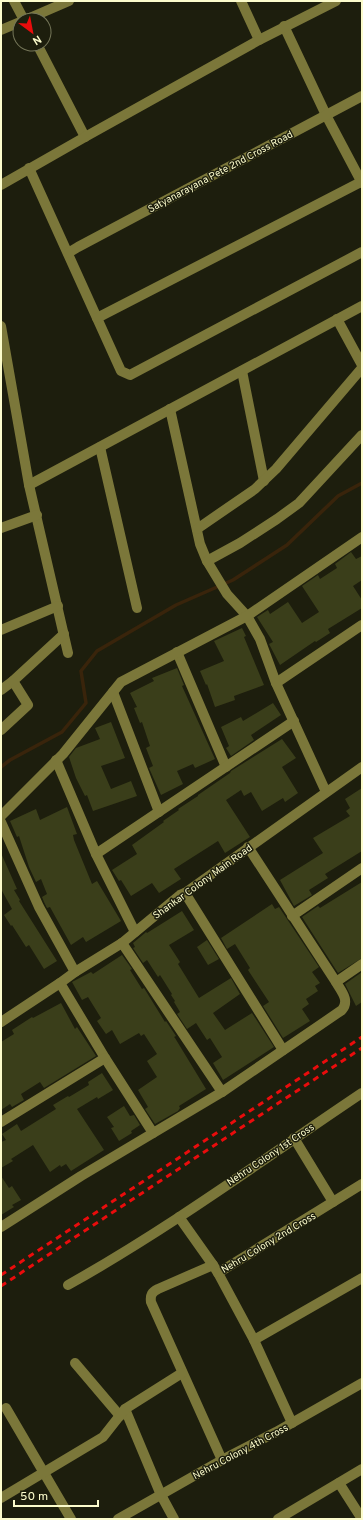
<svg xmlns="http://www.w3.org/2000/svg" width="363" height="1520" viewBox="0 0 363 1520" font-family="Overpass,sans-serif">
<rect width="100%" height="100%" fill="#1d1e0d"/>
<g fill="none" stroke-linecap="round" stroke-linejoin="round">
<path stroke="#39240b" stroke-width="3.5" d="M1,767l9,-7 52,-28 24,-29 -5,-32 16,-20 79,-46 57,-25 54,-35 51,-49 24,-13"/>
</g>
<g fill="#3a3e1a">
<path d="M351,552l5,7 6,-3v24l-9,6 9,14v8l-34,21 2,4 -14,9 -1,-1 -35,24 -11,-21 4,-2 -16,-25 11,-7 2,4 18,-12 14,21 17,-11 -17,-26 16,-11 2,4 17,-11 -2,-4z"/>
<path d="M242,628l4,8 -2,1 20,48 -30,11 1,4 -20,7 -8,-23 -1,1 -6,-14 24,-10 -10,-20z"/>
<path d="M177,668l7,17 -2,1 33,73 -20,9 -2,-4 -16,7 6,13 -22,11 -12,-27 4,-2 -7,-18 4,-2 -8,-24 -2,1 -6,-15 3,-1 -7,-14 24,-12 -2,-3z"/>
<path d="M273,703l8,12 -30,20 3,5 -23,16 -5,-8 3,-2 -8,-19 20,-10 2,4z"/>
<path d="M111,722l14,36 -24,8 10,23 20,-8 6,15 -44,15 -6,-16 -2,1 -9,-18 -7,-21 7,-9 24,-9 -5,-11z"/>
<path d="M282,739l14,19 -14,9 16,26 -13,9 -2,-4 -21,13 -11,-19 -7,4 -3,-6 -15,10 24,37 -25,16 -7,-12 -44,28 7,10 -22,14 -7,-10 -21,13 -10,-16 -2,1 -7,-11 25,-16 -5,-9 32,-23 -1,-1 16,-11 -1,-1 20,-13v-1l32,-22 1,-2z"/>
<path d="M362,788v63l-37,23 3,4 -19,12 3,5 -18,11 -14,-26 43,-27 -10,-15 37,-22 -4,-5 4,-3 -5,-9z"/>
<path d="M67,807l10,27 -4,1 1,5 18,44 5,-3 24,40 -35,21 -3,-5 -12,8 -21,-38 -3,1 -3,-6 -2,-5 5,-3 -6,-15 -5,3 -7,-15 -10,-31 -2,1 -7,-16 26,-12 4,11z"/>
<path d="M1,853l16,36 -3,1 6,10 -1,1 38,60 -13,8 -15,-24 -3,2 -14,-22 -1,1 -7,-11 8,-6 -11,-20z"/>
<path d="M362,882v76l-24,15 -36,-56 16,-11 2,2z"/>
<path d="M272,904l3,5 4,-2 40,60 -7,5 8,11 -5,3 3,5 -12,8 3,5 -7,5 8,12 -27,17 -20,-32 6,-4 -21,-32 2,-2 -15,-24 -8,5 -6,-11z"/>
<path d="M182,911l12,19 -25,15 11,17 -2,2 21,34 32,-20 9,16 -27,19 12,17 27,-17 22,34 -51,33 -10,-17 9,-6 -12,-19 -3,2 -11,-17 -9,6 -10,-15 3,-2 -6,-10 1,-1 -4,-6 1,-1 -12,-19 -2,2 -11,-17 -4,3 -10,-15 2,-1 -2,-4 12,-10 1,-1 1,1z"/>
<path d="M207,940l12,19 -11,6 -11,-18z"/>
<path d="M122,955l10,14 -2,1 12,19 2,-1 21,34 1,-1 10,15 -2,1 1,1 31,51 -27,17 1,2 -2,3 -23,13 -10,-15 3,-2 -10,-17 19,-13 -10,-16 10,-7 -13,-20 -3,2 -2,-3 -19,11 -8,-14 -6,4 -9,-13 4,-3 -13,-21 -6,3 -10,-18 19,-10 2,2z"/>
<path d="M362,972v30l-6,4 -11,-22z"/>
<path d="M61,1003l14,26 2,-2 19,29 -52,32 -4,-6 -19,12 3,6 -12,7 -2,-3 -9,6v-68l13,-8 -2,-4 20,-13 1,1z"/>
<path d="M102,1073l11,17 -15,9 -1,-2 -20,12 27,41 -33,21 -5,-7 -5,3 -1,-2 -10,7 -17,-27 -22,14 2,2 -12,7v-26l5,-2 -4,-6 15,-10 4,7 35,-22 -3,-4 15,-9 1,1 20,-12 -1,-3z"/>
<path d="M124,1106l6,10 4,-1 6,10 -9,6 1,2 -13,8 -8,-13 3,-1 -7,-10z"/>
<path d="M1,1176l8,12 3,-2 9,14 -9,5 2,2 -13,8z"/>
</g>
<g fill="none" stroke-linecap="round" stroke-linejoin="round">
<g stroke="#7b773a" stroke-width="10">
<path d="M14,1l10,19"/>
<path d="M241,1l18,39"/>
<path d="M25,20l44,-19"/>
<path d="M284,26l42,89 36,68"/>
<path d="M1,30l19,-8"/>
<path d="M37,44l48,93"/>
<path d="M29,168l92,203 9,4 232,-123"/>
<path d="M1,185l84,-48 174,-97 77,-39"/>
<path d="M68,253l10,-6 284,-151"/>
<path d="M97,318l264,-136"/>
<path d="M337,319l25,46"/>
<path d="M1,326l28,159 39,168"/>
<path d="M242,371l22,110"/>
<path d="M170,409l30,135 7,17"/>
<path d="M100,447l37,161"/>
<path d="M29,485l333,-179"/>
<path d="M1,528l36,-13"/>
<path d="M197,529l58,-40 21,-20 86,-101"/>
<path d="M1,630l57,-24"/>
<path d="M177,652l49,115"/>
<path d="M276,683l86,-58"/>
<path d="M1,690l12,-9"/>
<path d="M113,692l46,120"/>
<path d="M1,730l27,-25 -15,-24 51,-47"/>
<path d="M56,760l40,94 198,-133"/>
<path d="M326,792l-50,-109 -16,-44 -13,-23 -20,-22 -20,-33 33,-18 37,-24 22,-16 63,-68"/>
<path d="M1,816l62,-62 58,-72 126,-66 115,-79"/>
<path d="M1,822l38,85 36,65"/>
<path d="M96,854l39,78"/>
<path d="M185,893l98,157"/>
<path d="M292,916l70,-48"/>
<path d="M122,943l100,149"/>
<path d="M336,982l26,-18"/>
<path d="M60,983l45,75 48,75"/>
<path d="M1,1022l59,-39 15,-11 47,-29 58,-48 5,-2 177,-126"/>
<path d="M1,1122l104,-64"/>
<path d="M294,1138l39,64"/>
<path d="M179,1217l34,48"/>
<path d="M1,1227l80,-51 141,-84 120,-82c8,-10 -1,-19 -6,-28l-88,-135"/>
<path d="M218,1273l36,67 38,83"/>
<path d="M68,1285c102,-57 197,-127 294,-192"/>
<path d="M254,1340l108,-62"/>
<path d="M75,1363l45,53"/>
<path d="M6,1408l65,111"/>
<path d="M125,1409l36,86 13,24"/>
<path d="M222,1460l-71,-158c-1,-7 1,-10 7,-13l55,-24 5,8 144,-89"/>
<path d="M339,1483l23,36"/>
<path d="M1,1498l102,-61 22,-28 57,-36"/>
<path d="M118,1519l104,-59 54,-28 86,-49"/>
<path d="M278,1519l84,-50"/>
</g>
<g stroke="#e90c0c" stroke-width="3" stroke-dasharray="6 5" stroke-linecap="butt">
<path d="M1,1275l361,-238"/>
<path d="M1,1286l361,-238"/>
</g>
</g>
<g text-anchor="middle" stroke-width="3" stroke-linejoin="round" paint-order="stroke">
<g font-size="10" fill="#fcfccc" stroke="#1d1e0d">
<text transform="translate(220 171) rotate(-28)" y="4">Satyanarayana Pete 2nd Cross Road</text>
<text transform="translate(202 881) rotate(-36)" y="4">Shankar Colony Main Road</text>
<text transform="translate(270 1154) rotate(-34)" y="4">Nehru Colony 1st Cross</text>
<text transform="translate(268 1242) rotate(-31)" y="4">Nehru Colony 2nd Cross</text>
<text transform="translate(240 1451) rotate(-28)" y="4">Nehru Colony 4th Cross</text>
</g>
</g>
<rect width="363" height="1520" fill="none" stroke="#fcfccc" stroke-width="4"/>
<g transform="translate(32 32) rotate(148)"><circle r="19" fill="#1d1e0d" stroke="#767759"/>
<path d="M0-3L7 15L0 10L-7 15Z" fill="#e90c0c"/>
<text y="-6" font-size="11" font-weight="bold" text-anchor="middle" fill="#fcfccc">N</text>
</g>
<path d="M14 1500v6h84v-6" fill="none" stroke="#fcfccc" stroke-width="2"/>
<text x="20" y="1500" font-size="12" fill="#fcfccc" stroke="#1d1e0d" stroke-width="3" paint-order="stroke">50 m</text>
</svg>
